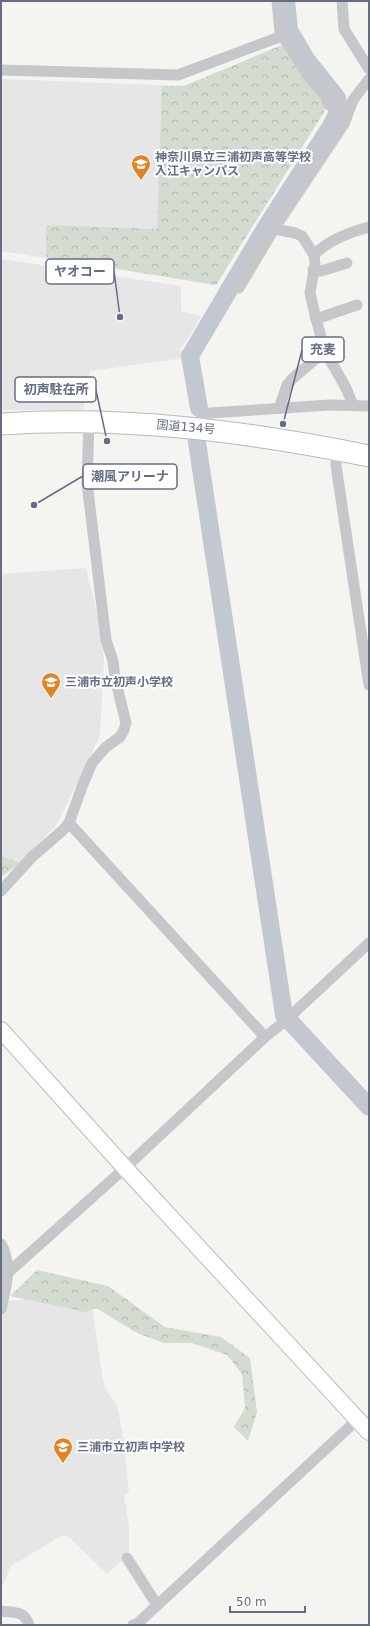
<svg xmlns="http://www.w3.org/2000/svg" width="370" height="1626" viewBox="0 0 370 1626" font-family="'DejaVu Sans','Noto Sans JP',sans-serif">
<defs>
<pattern id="forest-crowns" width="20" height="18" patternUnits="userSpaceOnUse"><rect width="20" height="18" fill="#d4dcd2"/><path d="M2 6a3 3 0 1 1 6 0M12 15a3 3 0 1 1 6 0" fill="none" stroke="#b0b7b0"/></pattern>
</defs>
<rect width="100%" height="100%" fill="#f4f5f1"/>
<g fill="#e5e6e5">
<path d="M282,45l42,67 -108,173 -215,-34v-172l183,7z"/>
<path d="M1,259l180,27v25l20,5 -15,26 -9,9 6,-1 1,8 -94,13 -7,39h-82z"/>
<path d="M86,568l13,53 5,40 -4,75 -43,88 -36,39 -20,-7v-282z"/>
<path d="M37,1298l55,10 11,72 2,8 12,18 6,30 6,56 -5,3 5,31v28l-22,20 -38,-37 -6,-2 -52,31 -10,23v-265l4,-19 3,-4z"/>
</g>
<g fill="url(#forest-crowns)">
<path d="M282,45l43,59 -1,8 -108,173 -170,-28v-32l111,4 5,-143h22z"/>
<path d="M1,856l20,7 -20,14z"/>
<path d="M37,1270l71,16 57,41 56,10 29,21 7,54 -9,29 -14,-14 11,-19 -3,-34 -15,-19 -35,-12h-28l-27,-10 -41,-25 -11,4 -75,-16z"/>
</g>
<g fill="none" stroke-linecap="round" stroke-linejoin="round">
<g stroke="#c3c8d0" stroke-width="18">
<path d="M199,408l-9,-52 76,-129 65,-101 7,-14 -1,-14 -31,-39 -17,-29 -3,-29"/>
<path d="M196,436l88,579 85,92"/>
</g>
<defs>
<path id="secondary" d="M1,1030l124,138 244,264"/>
<path id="highway" d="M1,424c125,-8 245,7 368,32"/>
</defs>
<use href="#secondary" stroke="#b9bbc1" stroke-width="18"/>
<use href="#highway" stroke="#b7b8bc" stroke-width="23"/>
<g stroke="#c5c7cb" stroke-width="11">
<path d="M277,1l3,31 29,45 16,18 4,10h22"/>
<path d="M342,1l2,28 25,40"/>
<path d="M1,70l177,5 104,-39"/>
<path d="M274,229l21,4 7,3 12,19 1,9 -5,29 6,26 9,32 21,37 7,17"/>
<path d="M314,255c14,-15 36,-23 55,-28"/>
<path d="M313,270l8,1 26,-8"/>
<path d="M239,288l35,-59 70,-105 9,-24 16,-21"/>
<path d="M316,319l41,-14"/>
<path d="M279,408l8,-23 5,-6 33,-28"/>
<path d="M198,428c3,-8 3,-14 12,-15l120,-8 39,1"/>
<path d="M337,450l-1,16 33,219"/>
<path d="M69,823l196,214"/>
<path d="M1,891l32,-35 29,-25 7,-8 14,-39 9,-21 14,-16 14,-10 4,-7 2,-7 -11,-45 -2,-17 -7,-21 -19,-157 2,-62"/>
<path d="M1,1244c12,21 5,43 0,65"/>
<path d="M1,1279l124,-111 140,-131 19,-15 85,-79"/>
<path d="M127,1558l30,47"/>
<path d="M1,1611c13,2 23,-1 28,14"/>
<path d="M133,1625l5,-2 220,-204"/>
</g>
<use href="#secondary" stroke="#fff" stroke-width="16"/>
<use href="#highway" stroke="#fff" stroke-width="21"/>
</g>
<defs>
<symbol id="school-pin" viewBox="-11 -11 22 30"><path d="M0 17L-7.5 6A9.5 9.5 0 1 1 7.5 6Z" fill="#e28424" stroke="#fff"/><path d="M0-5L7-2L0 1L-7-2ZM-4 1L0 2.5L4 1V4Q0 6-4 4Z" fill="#fff"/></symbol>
</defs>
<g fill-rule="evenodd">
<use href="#school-pin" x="130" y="153" width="22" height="30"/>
<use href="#school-pin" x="40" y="671" width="22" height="30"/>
<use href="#school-pin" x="52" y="1436" width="22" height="30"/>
</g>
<g text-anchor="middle" stroke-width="4" stroke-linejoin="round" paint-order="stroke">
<g font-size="12" font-weight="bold" fill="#646d82" stroke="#fff" text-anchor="start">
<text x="155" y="161">神奈川県立三浦初声高等学校<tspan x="155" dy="14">入江キャンパス</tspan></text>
<text x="65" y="686">三浦市立初声小学校</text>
<text x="77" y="1451">三浦市立初声中学校</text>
</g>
<g font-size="12" fill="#646d82" stroke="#fff">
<text transform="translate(186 427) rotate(5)" y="4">国道134号</text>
</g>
</g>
<path fill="none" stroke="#646d82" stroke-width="1.5" d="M120 317L114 271M283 424L302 350M107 441L96 390M34 505L83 476"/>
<g fill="#646d82" stroke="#fff" stroke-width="1.5">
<circle cx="120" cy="317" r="4"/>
<circle cx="283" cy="424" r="4"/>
<circle cx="107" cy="441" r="4"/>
<circle cx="34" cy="505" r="4"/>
</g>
<g fill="#fff" stroke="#646d82" stroke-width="1.5">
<rect x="46" y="259" width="68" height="25" rx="4"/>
<rect x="302" y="337" width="42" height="25" rx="4"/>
<rect x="15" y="377" width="81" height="25" rx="4"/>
<rect x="83" y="464" width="94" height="25" rx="4"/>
</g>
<g font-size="13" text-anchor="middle" font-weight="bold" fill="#646d82">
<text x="80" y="276">ヤオコー</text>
<text x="323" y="354">充麦</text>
<text x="56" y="394">初声駐在所</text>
<text x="130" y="481">潮風アリーナ</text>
</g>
<rect width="370" height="1626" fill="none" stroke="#646d82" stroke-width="4"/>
<path d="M230 1606v6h75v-6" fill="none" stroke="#646d82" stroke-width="2"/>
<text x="236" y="1606" font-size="12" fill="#646d82" stroke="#ffffff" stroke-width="3" paint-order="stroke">50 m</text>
</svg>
